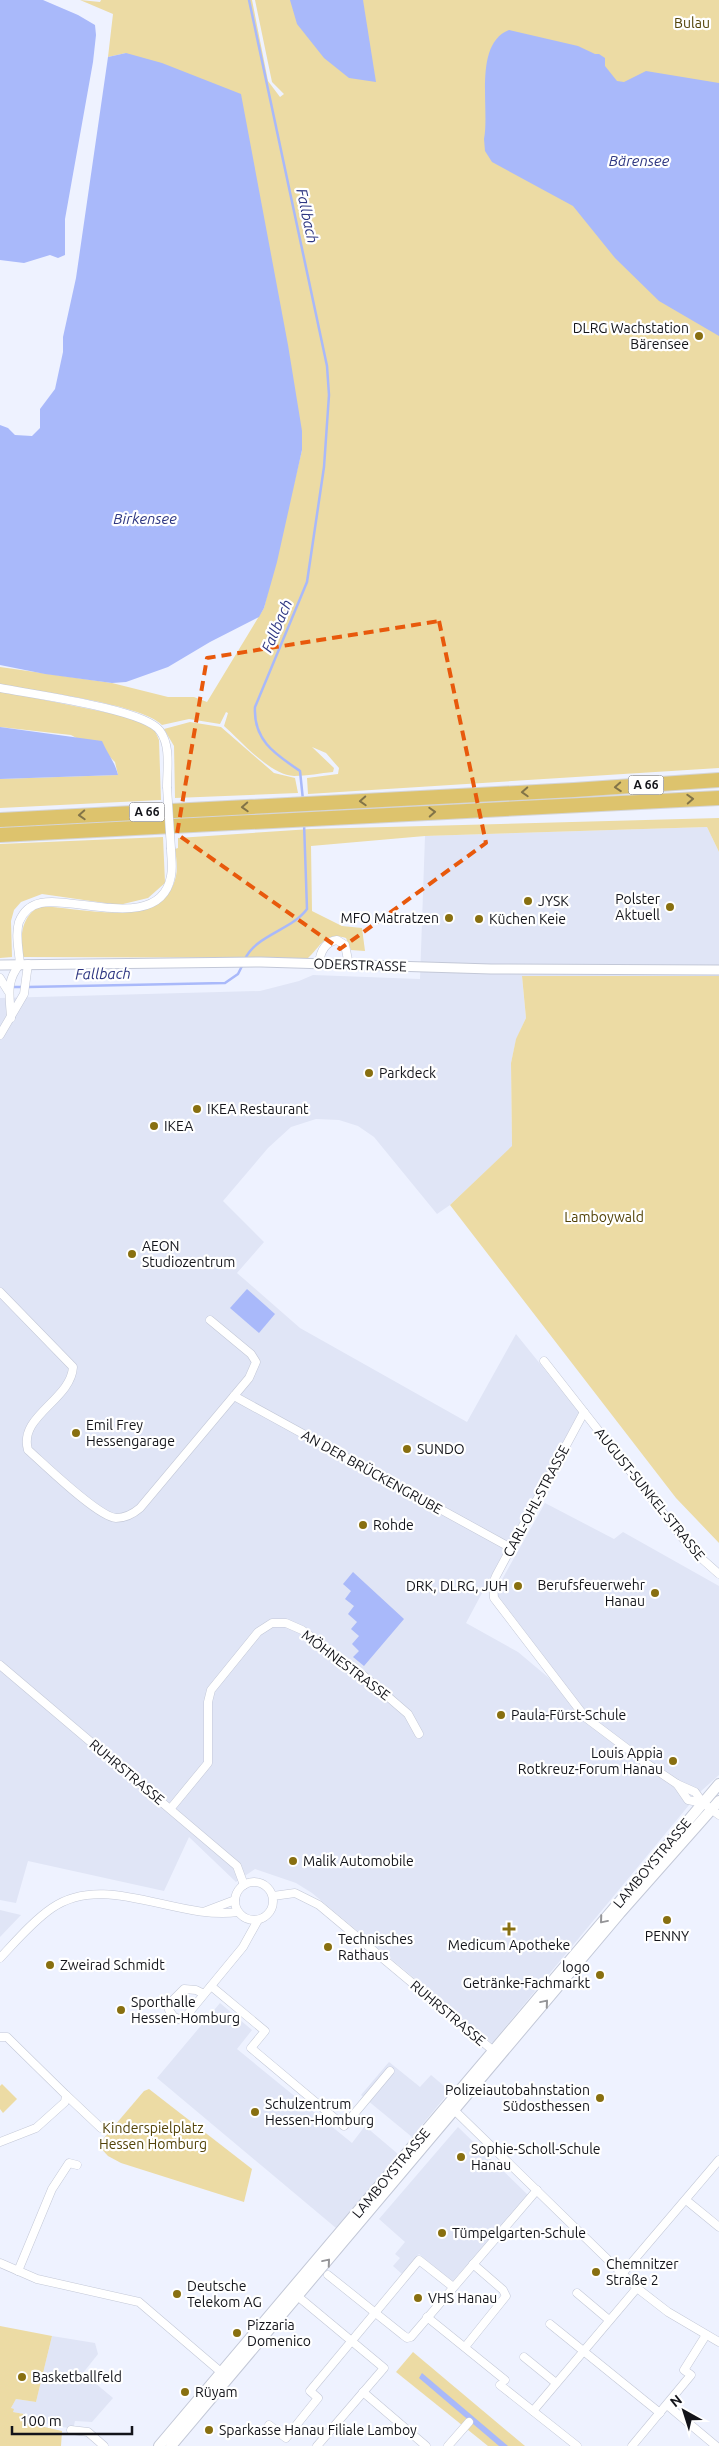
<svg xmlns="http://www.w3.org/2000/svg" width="719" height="2446" viewBox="0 0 719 2446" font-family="Ubuntu,sans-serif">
<rect width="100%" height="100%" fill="#eef2ff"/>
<g fill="#e0e5f6">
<path d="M707,827l12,25v124l-197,1 4,41 -10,22 -5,23 1,84 -62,58 -13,9 -63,-77 -16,-11 -19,-6 -23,-1 -25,8 -23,21 -45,53 41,41 -27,31 63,55 167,94 49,-88 63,78 -113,211 52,29 62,52 -85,-112 50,-89 69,36 9,-7 96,54v189l-20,18 -207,250 -180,-150 -16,-10 -41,-14 -19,13 -47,-45 -25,54 -136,-30 -12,42 -16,-3v-902l260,-7 39,-10 14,-6 107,4 5,-143z"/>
<path d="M0,1910l21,5 -21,22z"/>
<path d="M220,2003l32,27 -15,19 115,94 13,-17 33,28 -62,74 -179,-150z"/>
<path d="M389,2062l31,25 11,-12 19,16 -38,46 -51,-42z"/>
<path d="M458,2127l70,68 -76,87 -33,-28 -17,20 -9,-8 7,-8 -5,-4 10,-12 -26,-23z"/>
<path d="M52,2336l43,7 3,11 -15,19 30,25 -21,24 -17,-1 -2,8 -50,-10 1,-5 -11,-2 -2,-4 5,-9 20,3z"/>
</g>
<g fill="#ecdba4">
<path d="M80,0l20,2 1,-2h151l16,81 12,16 4,-3 -12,-12 -17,-82h464v768l-411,26 -1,-16 31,-4 1,-6 -13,-15 -14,-6 22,21 -1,4c-12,1 -26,4 -39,4 -24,-1 -53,-35 -70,-50l4,-13 -2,-1 -6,12 -31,-5 -27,6c-20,-21 -128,-34 -162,-41v-17l112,16 56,14h26l13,5 57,-94 38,-158 -176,-397 -18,4 5,-43z"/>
<path d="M0,691l139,28 16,12 4,9 2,60 -161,8v-29l118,-4 -3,-13 -7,-7 -37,-20 -71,-8z"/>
<path d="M190,722l31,5 53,46 21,5 3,15 -123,5 -1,-52 -10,-17z"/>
<path d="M719,818v34l-12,-25 -282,9 -114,10 1,65 30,15 20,2 3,23 -14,-1 -5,-12c-22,-6 -24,7 -38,20l-286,-1c-1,-21 -2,-38 17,-51 41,1 125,26 137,-30 2,-9 0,-19 -1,-27l3,-1v-10l133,-9z"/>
<path d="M163,837l2,46 -17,15 -29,7 -77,-11 -21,8 -7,8 -3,11 1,36 -12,1v-114z"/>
<path d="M522,976h197v567l-43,-45 -226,-293 62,-59 -1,-83 5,-24 10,-21z"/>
<path d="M2,2084l15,15 -14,14 -3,-4v-23z"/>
<path d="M149,2089l103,80 -8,33 -123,-39 -13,-7 -10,-11 46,-54z"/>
<path d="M0,2326l52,10 -16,66 -20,-3 -5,9 3,1 -1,3 11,2 -1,8 39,9 -1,15h-61z"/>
<path d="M413,2352l112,94h-37l-92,-74z"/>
</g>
<g fill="#a9b9fa">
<path d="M0,0h43l35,15 17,10 1,10 -3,27 -28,157v36l-7,3 -8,-3 -26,8 -24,-3z"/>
<path d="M290,0h73l13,82 -27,-4 -25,-20 -27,-34z"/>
<path d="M509,30l69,16 17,8h4l6,4v8l12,15 7,1 22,-11 73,12v253l-60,-35 -44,-43 -42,-52 -81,-44 -7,-11 -1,-12c6,-30 -11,-95 25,-109z"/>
<path d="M126,53l36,10 79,31 47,251 14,86v19l-25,112 -13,46 -5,9 -49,25 -42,25 -42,15 -14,1 -67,-9 -45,-9v-240l8,3 7,7 17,1 8,-8v-19l15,-20 8,-37v-15l13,-59 32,-221z"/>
<path d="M0,727l102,14c5,12 13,21 16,34l-118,4z"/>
<path d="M247,1289l28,25 -16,19 -29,-25z"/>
<path d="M353,1572l51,47 -40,47 -11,-9 6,-6 -7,-7 7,-8 -8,-7 6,-7 -9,-8 6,-8 -9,-7 6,-8 -8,-7z"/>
<path d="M422,2373l86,73h-9l-80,-68z"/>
</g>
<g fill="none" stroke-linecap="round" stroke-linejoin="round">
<g stroke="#a9b9fa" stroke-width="2.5">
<path d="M249,0l78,366 2,29 -5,72 -17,115 -52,125c-2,33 20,47 45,64l3,29"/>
<path d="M245,959c11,-24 47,-29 62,-50l-3,-86"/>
<path d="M10,987h12"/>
<path d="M28,987l197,-4 13,-9 5,-10"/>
</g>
<defs>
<g id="minor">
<path d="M0,688c30,6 145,21 160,43 11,15 7,38 7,56"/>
<path d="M319,964c1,-11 5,-22 18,-24l8,5 4,20"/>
<path d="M0,978l8,13"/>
<path d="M11,1018c-1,-22 -6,-36 9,-54 -1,-13 -5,-29 -1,-42 4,-10 12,-17 22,-19 35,-7 120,30 130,-27 2,-9 0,-19 0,-27"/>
<path d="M0,1035l24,-41 4,-30"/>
<path d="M0,1292l73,75c-2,33 -55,49 -45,83 16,14 70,67 88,68 10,0 17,-4 24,-10l109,-130 7,-16 -5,-8 -41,-34"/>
<path d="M544,1361l148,189 27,24"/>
<path d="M234,1396l277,152"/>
<path d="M584,1412l-88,164 -3,7 1,15 91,119 61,46 31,21 18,8 8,11 16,12"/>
<path d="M0,1665l237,201 7,19"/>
<path d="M677,1784l11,16 15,3"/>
<path d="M171,1808l37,-45v-61l3,-12 47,-58 14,-9h14l16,7 62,46 44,38 11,20"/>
<circle cx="254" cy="1901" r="19"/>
<path d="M273,1896l22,-3 24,12 177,148"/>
<path d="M206,1911l29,-11"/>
<path d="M0,1958c16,-17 33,-37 52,-50 53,-37 126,13 186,4"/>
<path d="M211,1986l54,45 -14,17 93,78 46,-55"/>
<path d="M204,1994l-8,-4 -12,-1 -12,12 -3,9 5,7 5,2 8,-4 56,-68 15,-27"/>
<path d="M0,2037h7l4,4 55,54 -1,7 -29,26 -36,14"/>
<path d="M66,2095l35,33"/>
<path d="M450,2106l187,182 31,24 51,30"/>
<path d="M686,2200l33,27"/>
<path d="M0,2263l37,16 102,23 83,71"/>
<path d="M18,2271l34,-82 17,-26 8,2"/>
<path d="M622,2274l97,-114"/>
<path d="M328,2275l75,60 4,3 4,-1 126,-147"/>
<path d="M577,2293l32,27"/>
<path d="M295,2294l89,74 -67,78"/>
<path d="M427,2317l78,63"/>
<path d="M550,2324l110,89"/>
<path d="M465,2347l41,-51 -3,-6 -30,-26"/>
<path d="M524,2357l32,26"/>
<path d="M500,2385l77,61"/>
<path d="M363,2392l63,54"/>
<path d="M667,2405l49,41"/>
<path d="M533,2411l104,-123"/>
<path d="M269,2425l17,13 32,-40 -8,-7 109,-131 34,27"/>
<path d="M71,2430l17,2 16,14"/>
<path d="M448,2446l21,-24"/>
<path d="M632,2446l59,-71 -7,-5 22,-35"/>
</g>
<path id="tertiary" d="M0,965l261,-3 230,7 228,1"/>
<g id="secondary">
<path d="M159,2446l560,-662"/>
<path d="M171,2446l449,-533 99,-112"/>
</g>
<g id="motorway">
<path d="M0,820l574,-30 145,-10"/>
<path d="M0,835l719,-37"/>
</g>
</defs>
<use href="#minor" stroke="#c3c8d7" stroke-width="9"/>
<use href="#tertiary" stroke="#c3c8d7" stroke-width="11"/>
<use href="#secondary" stroke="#c3c8d7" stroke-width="12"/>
<use href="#motorway" stroke="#d5d5d6" stroke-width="16"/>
<use href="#minor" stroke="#fff" stroke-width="8"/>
<use href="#tertiary" stroke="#fff" stroke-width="9"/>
<use href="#secondary" stroke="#fff" stroke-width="10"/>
<use href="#motorway" stroke="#ddc36d" stroke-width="14"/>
<defs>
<path id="minor-bridge" d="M167,787l4,62"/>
</defs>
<use href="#minor-bridge" stroke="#c3c8d7" stroke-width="9" stroke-linecap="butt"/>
<use href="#minor-bridge" stroke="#fff" stroke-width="8"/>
</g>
<defs><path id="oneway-chevron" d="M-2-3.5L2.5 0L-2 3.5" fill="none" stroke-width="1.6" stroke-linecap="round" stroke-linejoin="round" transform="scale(1.25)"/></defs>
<g stroke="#827448">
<use href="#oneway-chevron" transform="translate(618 787) rotate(176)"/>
<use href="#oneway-chevron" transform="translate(525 792) rotate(177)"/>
<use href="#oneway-chevron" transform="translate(690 799) rotate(-3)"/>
<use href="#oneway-chevron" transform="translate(363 801) rotate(177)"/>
<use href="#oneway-chevron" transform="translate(245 807) rotate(177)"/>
<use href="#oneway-chevron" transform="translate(432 812) rotate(-3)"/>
<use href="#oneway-chevron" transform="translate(82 815) rotate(177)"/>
</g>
<g stroke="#959598">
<use href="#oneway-chevron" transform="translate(603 1920) rotate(130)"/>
<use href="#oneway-chevron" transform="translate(545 2003) rotate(-50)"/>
<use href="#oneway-chevron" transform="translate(327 2262) rotate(-50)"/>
</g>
<path fill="none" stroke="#e8590c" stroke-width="4" stroke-dasharray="10 6" stroke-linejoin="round" d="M439,621l47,222 -146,106 -163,-115 30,-176z"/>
<g fill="#886f10" stroke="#fff" stroke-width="2">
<circle cx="699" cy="336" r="5"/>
<circle cx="528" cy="901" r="5"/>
<circle cx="670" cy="907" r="5"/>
<circle cx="449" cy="918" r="5"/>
<circle cx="479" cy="919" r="5"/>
<circle cx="369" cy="1073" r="5"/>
<circle cx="197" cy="1109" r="5"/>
<circle cx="154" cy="1126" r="5"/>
<circle cx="132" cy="1254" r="5"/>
<circle cx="76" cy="1433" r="5"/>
<circle cx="407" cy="1449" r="5"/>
<circle cx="363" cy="1525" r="5"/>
<circle cx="518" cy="1586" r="5"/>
<circle cx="655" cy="1593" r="5"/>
<circle cx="501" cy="1715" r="5"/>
<circle cx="673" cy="1761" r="5"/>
<circle cx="293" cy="1861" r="5"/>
<circle cx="667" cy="1920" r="5"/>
<path d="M506.5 1921.5h5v5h5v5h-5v5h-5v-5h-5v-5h5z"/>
<circle cx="328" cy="1947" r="5"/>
<circle cx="50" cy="1965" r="5"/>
<circle cx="600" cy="1975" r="5"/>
<circle cx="121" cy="2010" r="5"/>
<circle cx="600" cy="2098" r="5"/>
<circle cx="255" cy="2112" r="5"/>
<circle cx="461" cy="2157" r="5"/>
<circle cx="442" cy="2233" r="5"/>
<circle cx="596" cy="2272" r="5"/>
<circle cx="177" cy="2294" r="5"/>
<circle cx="418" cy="2298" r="5"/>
<circle cx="237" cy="2333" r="5"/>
<circle cx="22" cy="2377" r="5"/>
<circle cx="185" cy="2392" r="5"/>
<circle cx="209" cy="2430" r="5"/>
</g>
<g text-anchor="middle" stroke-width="4.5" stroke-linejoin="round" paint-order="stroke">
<g fill="#fff" stroke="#5a5a5f" stroke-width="1">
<rect x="628.5" y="775.5" width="35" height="19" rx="4"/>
<rect x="129.5" y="802.5" width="35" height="19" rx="4"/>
</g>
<g font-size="12" font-weight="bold" fill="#13141a">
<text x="646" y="789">A 66</text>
<text x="147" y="816">A 66</text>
</g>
<g font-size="14" fill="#524207" stroke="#fff">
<text x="692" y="28">Bulau</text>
<text x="604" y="1222">Lamboywald</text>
<text x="153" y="2133">Kinderspielplatz<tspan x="153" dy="16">Hessen Homburg</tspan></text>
</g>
<g font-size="14" fill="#13141a" stroke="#fff" text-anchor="start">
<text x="689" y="333" text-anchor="end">DLRG Wachstation<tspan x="689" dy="16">Bärensee</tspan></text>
<text x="660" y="904" text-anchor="end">Polster<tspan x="660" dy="16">Aktuell</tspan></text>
<text x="538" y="906">JYSK</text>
<text x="439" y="923" text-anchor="end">MFO Matratzen</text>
<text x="489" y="924">Küchen Keie</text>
<text x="379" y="1078">Parkdeck</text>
<text x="207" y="1114">IKEA Restaurant</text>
<text x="164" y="1131">IKEA</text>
<text x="142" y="1251">AEON<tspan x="142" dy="16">Studiozentrum</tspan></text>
<text x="86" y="1430">Emil Frey<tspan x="86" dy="16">Hessengarage</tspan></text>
<text x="417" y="1454">SUNDO</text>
<text x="373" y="1530">Rohde</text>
<text x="645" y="1590" text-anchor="end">Berufsfeuerwehr<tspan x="645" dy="16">Hanau</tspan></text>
<text x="508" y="1591" text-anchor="end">DRK, DLRG, JUH</text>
<text x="511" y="1720">Paula-Fürst-Schule</text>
<text x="663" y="1758" text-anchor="end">Louis Appia<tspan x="663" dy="16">Rotkreuz-Forum Hanau</tspan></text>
<text x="303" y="1866">Malik Automobile</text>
<text x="667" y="1941" text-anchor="middle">PENNY</text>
<text x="338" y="1944">Technisches<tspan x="338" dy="16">Rathaus</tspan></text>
<text x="509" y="1950" text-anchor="middle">Medicum Apotheke</text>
<text x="60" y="1970">Zweirad Schmidt</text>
<text x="590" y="1972" text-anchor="end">logo<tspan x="590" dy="16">Getränke-Fachmarkt</tspan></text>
<text x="131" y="2007">Sporthalle<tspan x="131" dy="16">Hessen-Homburg</tspan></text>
<text x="590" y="2095" text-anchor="end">Polizeiautobahnstation<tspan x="590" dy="16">Südosthessen</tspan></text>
<text x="265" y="2109">Schulzentrum<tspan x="265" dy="16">Hessen-Homburg</tspan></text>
<text x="471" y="2154">Sophie-Scholl-Schule<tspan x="471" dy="16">Hanau</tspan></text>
<text x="452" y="2238">Tümpelgarten-Schule</text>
<text x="606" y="2269">Chemnitzer<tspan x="606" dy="16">Straße 2</tspan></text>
<text x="187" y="2291">Deutsche<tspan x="187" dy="16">Telekom AG</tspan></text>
<text x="428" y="2303">VHS Hanau</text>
<text x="247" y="2330">Pizzaria<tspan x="247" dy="16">Domenico</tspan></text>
<text x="32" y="2382">Basketballfeld</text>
<text x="195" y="2397">Rüyam</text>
<text x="219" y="2435">Sparkasse Hanau Filiale Lamboy</text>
</g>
<g font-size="14" fill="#13141a" stroke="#fff">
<text transform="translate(360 965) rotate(2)" y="5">ODERSTRASSE</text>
<text transform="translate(372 1472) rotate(29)" y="5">AN DER BRÜCKENGRUBE</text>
<text transform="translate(650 1494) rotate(51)" y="5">AUGUST-SUNKEL-STRASSE</text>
<text transform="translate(536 1501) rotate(-62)" y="5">CARL-OHL-STRASSE</text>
<text transform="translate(346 1665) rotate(37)" y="5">MÖHNESTRASSE</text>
<text transform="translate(127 1772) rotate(40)" y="5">RUHRSTRASSE</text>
<text transform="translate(652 1863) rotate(-50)" y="5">LAMBOYSTRASSE</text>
<text transform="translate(448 2013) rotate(40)" y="5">RUHRSTRASSE</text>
<text transform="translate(391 2173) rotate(-50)" y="5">LAMBOYSTRASSE</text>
</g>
<g font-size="15" font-style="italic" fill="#2e3782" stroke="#fff">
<text x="639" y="166">Bärensee</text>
<text transform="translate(307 216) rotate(78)" y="5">Fallbach</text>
<text x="145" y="524">Birkensee</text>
<text transform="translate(277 626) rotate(-67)" y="5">Fallbach</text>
<text transform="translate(103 974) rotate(-1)" y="5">Fallbach</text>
</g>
</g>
<g transform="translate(684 2411) rotate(321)" stroke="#ffffff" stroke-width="4" paint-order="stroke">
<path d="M0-4L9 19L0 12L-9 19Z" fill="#13141a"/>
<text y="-8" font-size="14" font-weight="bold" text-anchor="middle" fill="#13141a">N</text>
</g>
<path d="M12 2426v8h120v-8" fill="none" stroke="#13141a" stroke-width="2.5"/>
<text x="20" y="2426" font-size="15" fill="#13141a" stroke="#ffffff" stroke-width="4" paint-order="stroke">100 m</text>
</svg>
